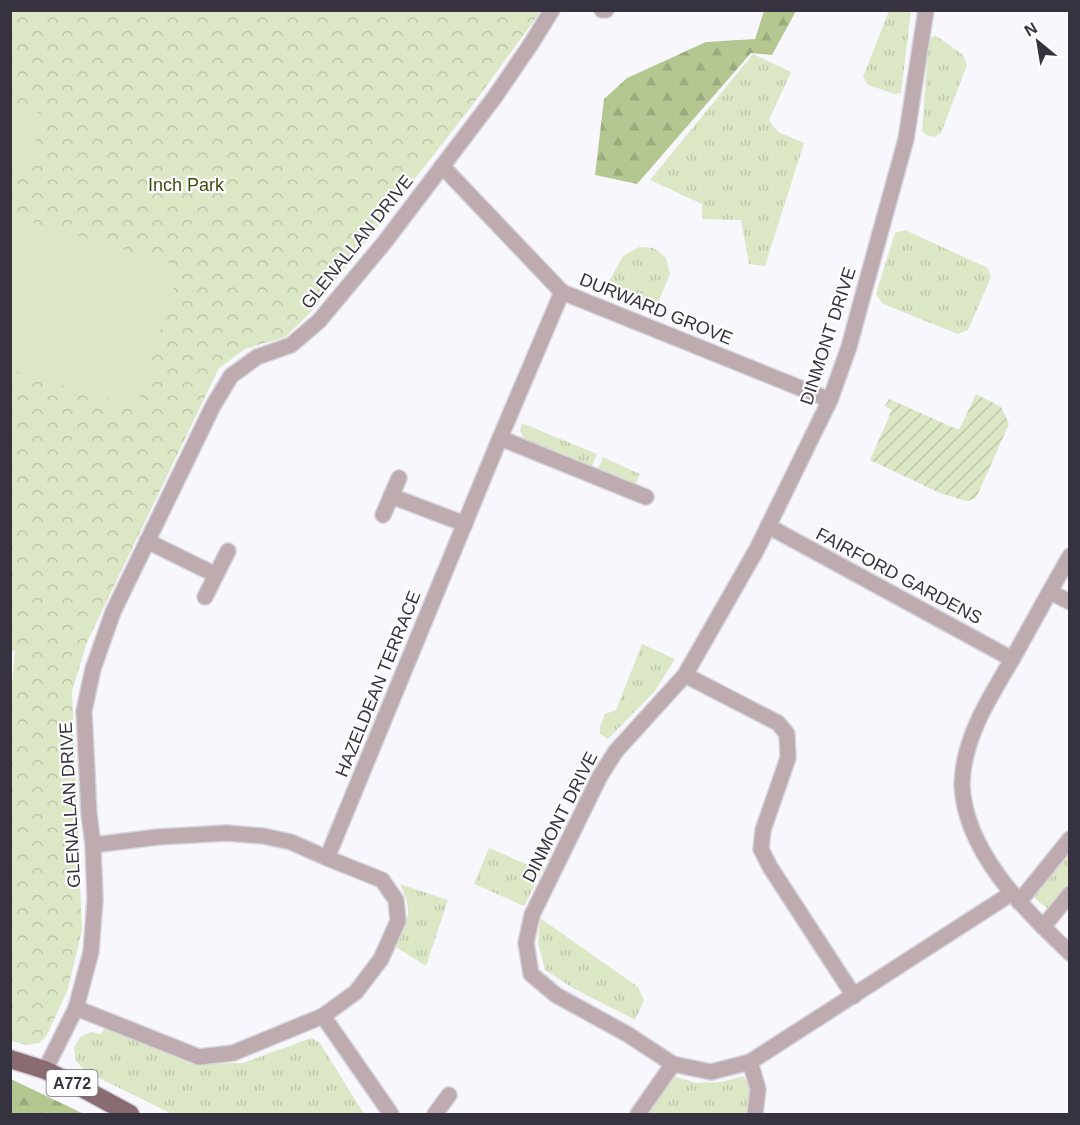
<svg xmlns="http://www.w3.org/2000/svg" width="1080" height="1125" viewBox="0 0 1080 1125" font-family="Helvetica,sans-serif">
<defs>
<pattern id="grass-tufts" width="24" height="20" patternUnits="userSpaceOnUse" patternTransform="scale(1.5)"><rect width="24" height="20" fill="#dbe7c5"/><path d="M3 7l-1-3M5 7V3M7 7l1-3M15 17l-1-3M17 17v-4M19 17l1-3" fill="none" stroke="#bdc7aa"/></pattern>
<pattern id="forest-firs" width="22" height="20" patternUnits="userSpaceOnUse" patternTransform="scale(1.5)"><rect width="22" height="20" fill="#b5c791"/><path d="M5 1l3.5 6h-7zM16 11l3.5 6h-7z" fill="#9cab7e"/></pattern>
<pattern id="park-crowns" width="20" height="18" patternUnits="userSpaceOnUse" patternTransform="scale(1.5)"><rect width="20" height="18" fill="#dbe7c5"/><path d="M2 6a3 3 0 1 1 6 0M12 15a3 3 0 1 1 6 0" fill="none" stroke="#bdc7aa"/></pattern>
<pattern id="garden-furrows" width="10" height="10" patternUnits="userSpaceOnUse" patternTransform="scale(1.5)"><rect width="10" height="10" fill="#dbe7c5"/><path d="M-1 1l2-2M0 10L10 0M9 11l2-2" fill="none" stroke="#bdc7aa"/></pattern>
</defs>
<rect width="100%" height="100%" fill="#f9f7fe"/>
<g fill="url(#grass-tufts)">
<path d="M889,11h22l-10,82 -6,1 -27,-9 -5,-8z"/>
<path d="M935,35l28,20 4,10 -26,68 -7,4 -8,-2 -4,-4 7,-91z"/>
<path d="M753,54l38,18 -22,48 9,12 26,11 -39,123 -16,-2 -8,-44 -39,-1v-15l-52,-24z"/>
<path d="M905,230l83,38 3,9 -23,53 -10,4 -75,-30 -7,-10 19,-61z"/>
<path d="M639,247l15,1 12,10 4,16 -13,31 -9,5 -38,-14 -2,-13 15,-27z"/>
<path d="M522,423l75,31 -7,16 -58,-24 -8,-8 -4,-7z"/>
<path d="M603,457l37,17 -6,14 -37,-17z"/>
<path d="M642,644l33,15 -21,33 -46,47 -8,-5v-7l5,-13 11,-4z"/>
<path d="M489,848l53,23 -18,35 -50,-22z"/>
<path d="M1069,849v34l-21,26 -16,-13z"/>
<path d="M400,884l48,16 -22,66 -30,-19c12,-27 18,-34 4,-63z"/>
<path d="M540,918l98,69 6,13 -9,20 -62,-32 -28,-18 -7,-27z"/>
<path d="M105,1027l87,37 51,-1 68,-25 9,5 44,71h-192l-87,-43 -9,-10 -2,-13 6,-11 11,-5 10,2z"/>
<path d="M673,1076l23,7 26,-1 21,-6 7,10 -2,28h-103z"/>
</g>
<g fill="url(#forest-firs)">
<path d="M764,11h32l-24,44 -21,-2 -114,131 -42,-9 9,-76 23,-21 79,-36 49,-3z"/>
<path d="M10,1079h1l73,35h-73z"/>
</g>
<path fill="url(#park-crowns)" d="M11,11h530l-70,96 -161,206 -25,24 -40,12 -26,19 -132,274 -15,49 10,239 -14,59 -21,46 -7,8 -13,2 -16,-4 -1,-334 5,-56 -5,-1z"/>
<path fill="url(#garden-furrows)" d="M976,394l25,13 8,17 -33,74 -8,3 -6,-1 -22,-7 -70,-33 22,-50 -7,-4 4,-7 70,31z"/>
<g fill="#dbe7c5">
<path d="M11,100l36,17 -21,44 -15,-7z"/>
<path d="M11,216l169,50 -43,142 -126,-38z"/>
</g>
<g fill="none" stroke-linecap="round" stroke-linejoin="round">
<defs>
<g id="street">
<path d="M602,10h4"/>
<path d="M926,10l-20,129 -46,167 -11,41 -19,53 -73,149 -72,126 -69,76 -16,25 -68,139 -6,28 5,31 25,21 71,39 46,30 38,8 39,-10 262,-169"/>
<path d="M442,166l120,126 268,108"/>
<path d="M500,438l146,59"/>
<path d="M391,496l74,28"/>
<path d="M383,515l16,-37"/>
<path d="M768,526l244,133"/>
<path d="M147,541l69,34"/>
<path d="M1070,556c-19,33 -37,66 -56,100 -21,37 -45,71 -51,115 0,4 -1,9 -1,14 3,67 62,124 108,168"/>
<path d="M1050,592l20,10"/>
<path d="M205,597l23,-46"/>
<path d="M685,675l93,48 9,11 1,24 -25,72 -2,19 9,18 84,129"/>
<path d="M327,858l173,-420 62,-146"/>
<path d="M1019,902l51,-63"/>
<path d="M1043,927l27,-33"/>
<path d="M76,1008l123,49 34,-4 90,-37 33,-24 25,-33 17,-38 -2,-21 -14,-20 -55,-22 -36,-16 -28,-6 -36,-3 -69,4 -65,8"/>
<path d="M323,1016l68,98"/>
<path d="M750,1062l8,27 -3,25"/>
<path d="M45,1070l31,-62 15,-56 4,-52 -2,-55 -4,-31 -5,-103 9,-42 20,-57 100,-206 18,-30 26,-19 34,-12 28,-24 65,-78 110,-145 37,-54 21,-34"/>
<path d="M435,1114l14,-19"/>
<path d="M638,1114l35,-50"/>
</g>
<path id="primary" d="M10,1059l35,11 37,18 48,26"/>
</defs>
<use href="#street" stroke="#d6d4dc" stroke-width="18"/>
<use href="#primary" stroke="#d6d4dc" stroke-width="21"/>
<use href="#street" stroke="#bdabaf" stroke-width="15"/>
<use href="#primary" stroke="#8a6b72" stroke-width="18"/>
</g>
<g text-anchor="middle" stroke-width="4.5" stroke-linejoin="round" paint-order="stroke">
<rect fill="#fff" stroke="#727079" stroke-width="1.5" x="46.5" y="1070" width="51" height="26" rx="4.5"/>
<g font-size="16" font-weight="bold" fill="#36323f">
<text x="72" y="1089">A772</text>
</g>
<g font-size="18" fill="#3d4c11" stroke="#fff">
<text x="186" y="191">Inch Park</text>
</g>
<g font-size="18" fill="#36323f" stroke="#fff">
<text transform="translate(357 242) rotate(-51)" y="6">GLENALLAN DRIVE</text>
<text transform="translate(656 309) rotate(22)" y="6">DURWARD GROVE</text>
<text transform="translate(828 336) rotate(-72)" y="6">DINMONT DRIVE</text>
<text transform="translate(899 576) rotate(28)" y="6">FAIRFORD GARDENS</text>
<text transform="translate(378 684) rotate(-68)" y="6">HAZELDEAN TERRACE</text>
<text transform="translate(70 805) rotate(-93)" y="6">GLENALLAN DRIVE</text>
<text transform="translate(560 817) rotate(-63)" y="6">DINMONT DRIVE</text>
</g>
</g>
<rect width="1080" height="1125" fill="none" stroke="#36323f" stroke-width="24"/>
<g transform="translate(1038 42) rotate(330)" stroke="#ffffff" stroke-width="4.5" paint-order="stroke">
<path d="M0-4.5L10 22L0 15L-10 22Z" fill="#36323f"/>
<text y="-9" font-size="16" font-weight="bold" text-anchor="middle" fill="#36323f">N</text>
</g>
</svg>
